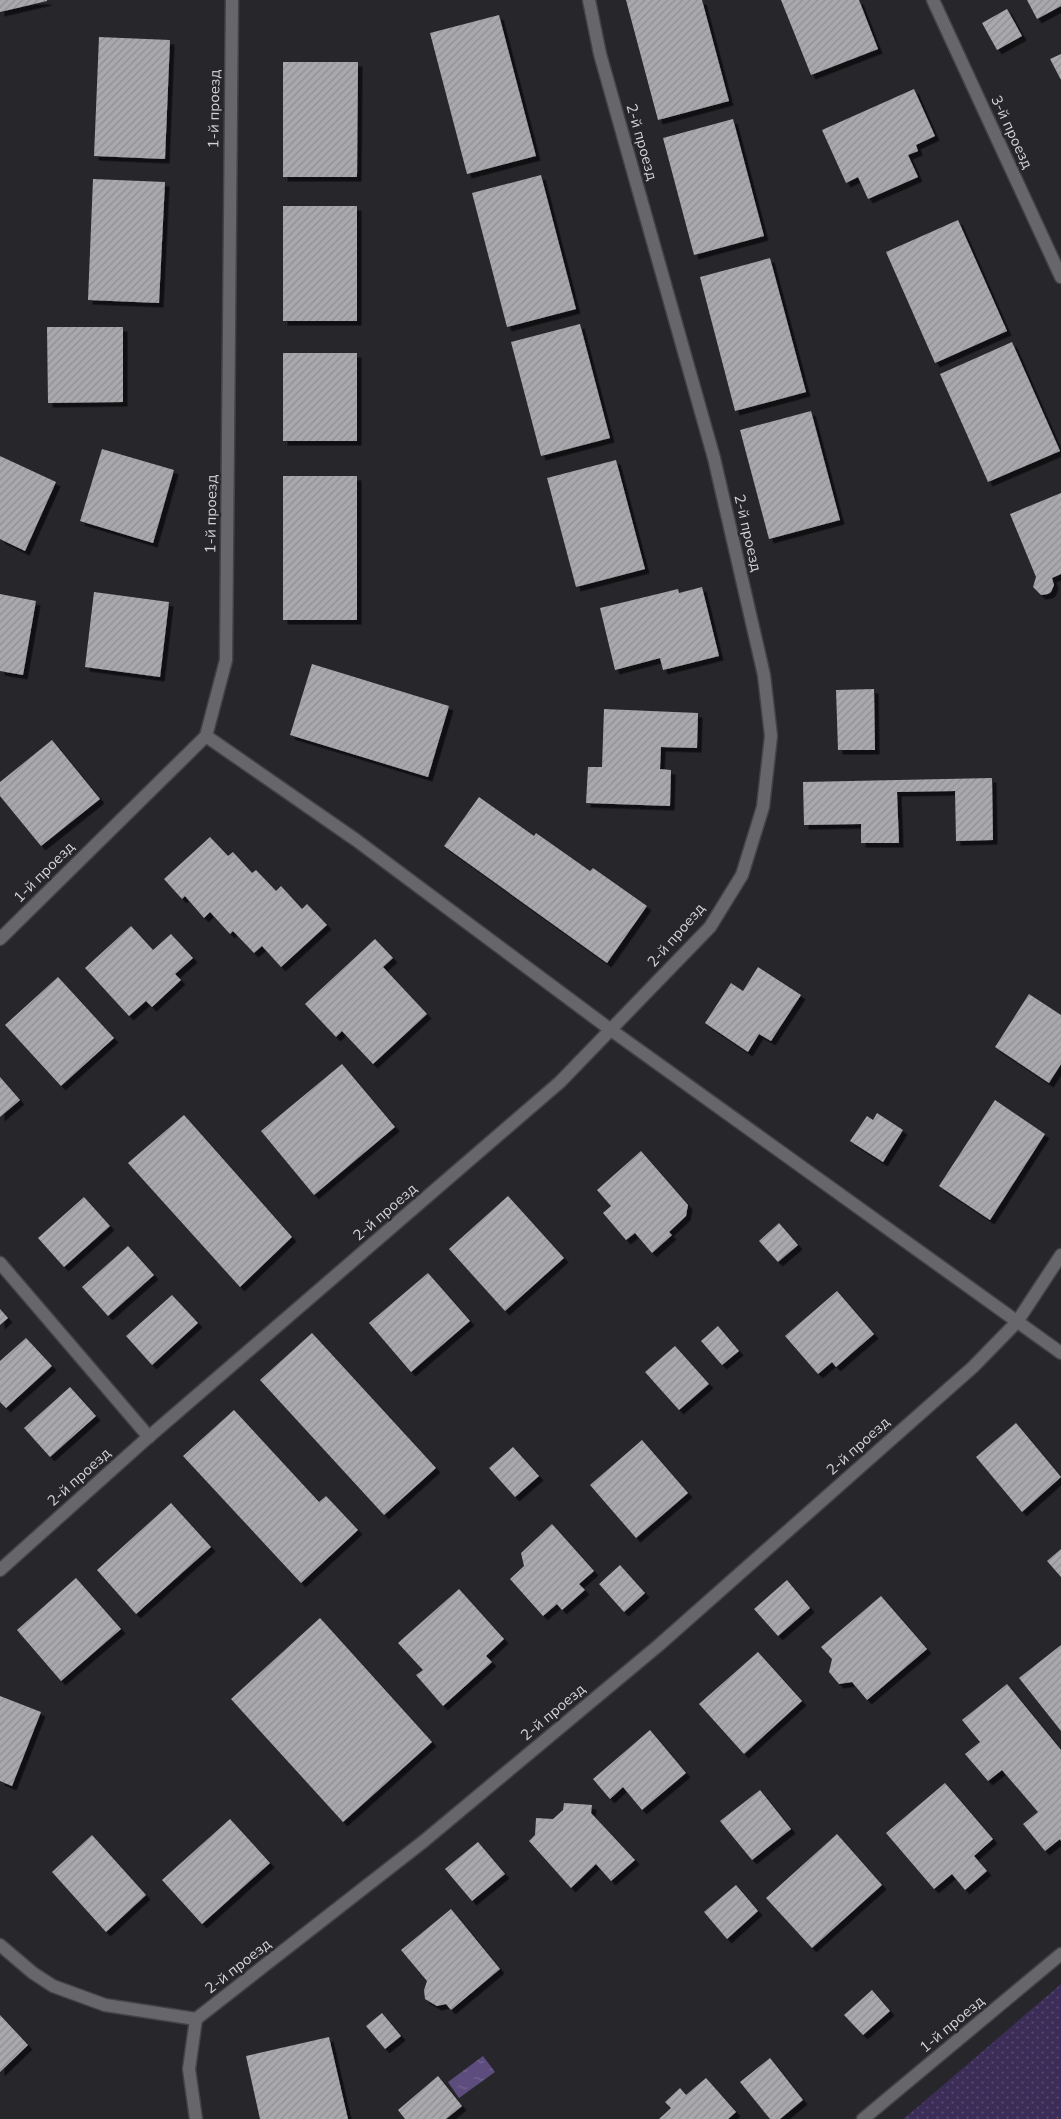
<svg xmlns="http://www.w3.org/2000/svg" width="1061" height="2119" viewBox="0 0 1061 2119" font-family="'Nunito Sans',sans-serif">
<defs>
<pattern id="grass-dots" width="8" height="8" patternUnits="userSpaceOnUse" patternTransform="scale(1.25)"><rect width="8" height="8" fill="#3c2d58"/><path d="M2 2h.1M6 6h.1" fill="none" stroke="#574b6f" stroke-width="1.8" stroke-linecap="round"/></pattern>
<pattern id="water-ripples" width="26" height="14" patternUnits="userSpaceOnUse" patternTransform="scale(1.25)"><rect width="26" height="14" fill="#5d4d7e"/><path d="M2 4q2-2 4 0t4 0M15 11q2-2 4 0t4 0" fill="none" stroke="#736690"/></pattern>
<pattern id="building-hatch" width="6" height="6" patternUnits="userSpaceOnUse" patternTransform="scale(1.25)"><rect width="6" height="6" fill="#a9a8ad"/><path d="M-1 1l2-2M0 6l6-6M5 7l2-2" fill="none" stroke="#8f8e92"/></pattern>
<filter id="shadow"><feDropShadow dx="4.5" dy="4.5" stdDeviation="0" flood-color="#0009"/></filter>
</defs>
<rect width="100%" height="100%" fill="#27262a"/>
<path fill="url(#grass-dots)" d="M1061,1984v135h-158l17,-14z"/>
<path fill="url(#water-ripples)" d="M483,2056l12,16 -36,26 -11,-16z"/>
<g fill="url(#building-hatch)" filter="url(#shadow)">
<path d="M0,0h47v1l-47,11z"/>
<path d="M626,0h76l27,101 -71,19z"/>
<path d="M781,0h78l19,49 -67,26z"/>
<path d="M1027,0h34v6l-24,13z"/>
<path d="M1007,9l15,27 -25,14 -15,-27z"/>
<path d="M499,15l37,141 -69,18 -37,-141z"/>
<path d="M99,37l71,3 -5,119 -71,-3z"/>
<path d="M1061,54v26l-11,-21z"/>
<path d="M283,62h75l-1,115h-74z"/>
<path d="M914,89l21,47 -19,9 2,6 -10,4 10,22 -50,22 -10,-22 -12,6 -24,-53z"/>
<path d="M733,119l31,117 -70,19 -31,-117z"/>
<path d="M541,175l35,134 -69,18 -35,-134z"/>
<path d="M93,179l72,3 -6,121 -71,-3z"/>
<rect x="283" y="206" width="74" height="115"/>
<path d="M958,220l49,111 -72,32 -49,-111z"/>
<path d="M770,258l36,134 -71,19 -35,-134z"/>
<path d="M580,324l30,114 -69,18 -30,-114z"/>
<path d="M47,327h76v75l-75,1z"/>
<path d="M1012,342l48,109 -72,31 -48,-108z"/>
<rect x="283" y="353" width="74" height="88"/>
<path d="M811,411l29,109 -71,19 -29,-109z"/>
<path d="M102,449l72,21 -21,73 -73,-22z"/>
<path d="M0,456l56,26 -31,69 -25,-12z"/>
<path d="M616,460l29,109 -69,18 -29,-109z"/>
<rect x="283" y="476" width="74" height="144"/>
<path d="M1061,493v81l-9,4 2,7 -3,7 -3,2 -7,1 -8,-8 3,-10 -26,-63z"/>
<path d="M702,587l17,69 -56,14 -3,-12 -45,12 -15,-62 78,-19 1,4z"/>
<path d="M94,592l75,10 -9,75 -75,-10z"/>
<path d="M0,594l36,7 -13,74 -23,-4z"/>
<path d="M312,664l137,42 -21,71 -138,-42z"/>
<path d="M874,689l1,61h-37l-2,-60z"/>
<path d="M604,709l94,4 -1,35 -36,-1 -1,22 11,1 -1,36 -84,-3 2,-36h14z"/>
<path d="M52,740l48,59 -59,47 -41,-50v-14z"/>
<path d="M992,778l1,62 -37,1 -1,-50 -58,1 2,51h-38v-19l-57,1 -1,-43z"/>
<path d="M479,797l55,39 2,-3 54,38 3,-3 54,38 -40,57 -163,-117z"/>
<path d="M210,837l18,19 5,-4 19,21 4,-3 20,21 5,-5 21,23 5,-5 20,21 -46,42 -19,-21 -8,7 -21,-22 -3,3 -20,-22 -6,6 -19,-22 -3,3 -18,-20z"/>
<path d="M131,926l22,24 18,-16 22,24 -18,16 6,6 -29,27 -6,-6 -17,15 -44,-48z"/>
<path d="M375,939l18,19 -10,9 44,47 -54,50 -31,-33 -6,6 -31,-33z"/>
<path d="M758,967l43,28 -30,46 -12,-7 -11,18 -43,-29 26,-40 12,8z"/>
<path d="M58,977l56,61 -53,48 -56,-61z"/>
<path d="M1029,994l32,21v49l-12,19 -54,-36z"/>
<path d="M342,1064l53,63 -81,68 -53,-64z"/>
<path d="M0,1077l20,23 -20,17z"/>
<path d="M995,1100l50,34 -55,86 -51,-34z"/>
<path d="M877,1113l26,17 -20,32 -33,-21 17,-25 6,4z"/>
<path d="M184,1115l108,122 -52,50 -112,-124z"/>
<path d="M641,1151l47,54 -2,11 -17,16 3,3 -20,18 -17,-20 -9,7 -23,-27 8,-7 -14,-16z"/>
<path d="M508,1196l56,62 -59,53 -56,-62z"/>
<path d="M84,1197l26,29 -46,41 -26,-29z"/>
<path d="M779,1223l19,22 -20,17 -19,-21z"/>
<path d="M128,1246l26,29 -46,41 -26,-29z"/>
<path d="M428,1273l42,48 -59,51 -42,-49z"/>
<path d="M837,1291l37,43 -38,33 -4,-5 -14,12 -33,-38z"/>
<path d="M172,1295l26,28 -46,42 -26,-29z"/>
<path d="M0,1309l8,9 -8,7z"/>
<path d="M718,1326l21,25 -17,14 -21,-24z"/>
<path d="M312,1333l124,135 -52,47 -124,-135z"/>
<path d="M26,1338l26,28 -46,42 -6,-6v-41z"/>
<path d="M675,1346l34,38 -30,26 -34,-38z"/>
<path d="M70,1387l26,29 -46,41 -26,-29z"/>
<path d="M234,1410l85,92 7,-6 32,34 -57,53 -118,-127z"/>
<path d="M1016,1423l45,54 -39,35 -46,-55z"/>
<path d="M642,1440l46,53 -52,45 -46,-53z"/>
<path d="M513,1447l26,29 -24,21 -26,-29z"/>
<path d="M171,1503l40,44 -75,67 -39,-44z"/>
<path d="M552,1524l42,47 -15,13 6,6 -23,20 -5,-6 -14,12 -33,-37 14,-13 -3,-13z"/>
<path d="M1061,1549v28l-14,-16z"/>
<path d="M620,1565l25,28 -21,19 -25,-28z"/>
<path d="M76,1578l45,51 -60,52 -44,-51z"/>
<path d="M787,1580l23,28 -32,28 -24,-27z"/>
<path d="M459,1589l45,50 -18,17 6,6 -49,44 -27,-31 7,-5 -25,-27z"/>
<path d="M881,1596l46,53 -60,51 -15,-18 -13,2 -10,-12 3,-13 -11,-12z"/>
<path d="M320,1618l112,124 -89,80 -112,-123z"/>
<path d="M1061,1645v86l-42,-53z"/>
<path d="M758,1652l44,49 -58,53 -45,-50z"/>
<path d="M1007,1684l54,66v91l-1,-2 -15,12 -22,-27 15,-12 -36,-42 -14,11 -23,-27 15,-12 -18,-22z"/>
<path d="M0,1696l41,16 -29,74 -12,-5z"/>
<path d="M650,1730l36,43 -44,37 -19,-23 -13,12 -17,-20z"/>
<path d="M945,1783l48,56 -19,17 13,15 -22,19 -13,-16 -18,15 -48,-56z"/>
<path d="M760,1790l31,39 -39,31 -32,-39z"/>
<path d="M564,1803l28,2 -1,8 44,47 -24,21 -15,-17 -25,24 -42,-47 6,-6 1,-17 17,1 10,-9z"/>
<path d="M230,1819l40,44 -68,61 -40,-44z"/>
<path d="M837,1834l45,51 -70,63 -46,-50z"/>
<path d="M92,1835l54,60 -40,37 -54,-60z"/>
<path d="M478,1842l27,32 -33,27 -27,-32z"/>
<path d="M736,1885l22,26 -31,28 -23,-27z"/>
<path d="M451,1909l49,60 -49,41 -5,-6 -9,2 -12,-7 -1,-9 3,-9 -26,-31z"/>
<path d="M872,1990l18,21 -27,24 -19,-20z"/>
<path d="M382,2013l19,23 -16,13 -19,-23z"/>
<path d="M0,2015l28,30 -28,27z"/>
<path d="M329,2037l19,82h-88l-14,-63z"/>
<path d="M770,2058l33,42 -23,19h-10l-30,-37z"/>
<path d="M438,2076l24,30 -16,13h-41l-7,-9z"/>
<path d="M706,2078l30,34 -8,7h-69l12,-11 -6,-6 15,-14 6,7z"/>
</g>
<g fill="none" stroke-linecap="round" stroke-linejoin="round">
<defs>
<g id="service">
<path d="M0,939l206,-203 20,-76 6,-660"/>
<path d="M0,1263l149,174"/>
</g>
<g id="minor">
<path d="M933,0l128,277"/>
<path d="M206,736l150,104 255,190 450,323"/>
<path d="M0,1570l144,-129 416,-359 150,-155 32,-52 21,-68 8,-71 -7,-61 -50,-217 -114,-404 -11,-54"/>
<path d="M0,1945l33,28 20,13 52,19 91,14 228,-178 235,-196 314,-278 44,-45 44,-67"/>
<path d="M196,2119l-7,-50 7,-50"/>
<path d="M863,2119l198,-165"/>
</g>
</defs>
<use href="#service" stroke="#434245" stroke-width="15"/>
<use href="#minor" stroke="#434245" stroke-width="15"/>
<use href="#service" stroke="#67666a" stroke-width="12"/>
<use href="#minor" stroke="#67666a" stroke-width="12"/>
</g>
<g text-anchor="middle" stroke-width="5" stroke-linejoin="round" paint-order="stroke">
<g font-size="15" fill="#d4d3d6" stroke="#27262a">
<text transform="translate(214 109) rotate(-89)" y="5">1-й проезд</text>
<text transform="translate(1012 132) rotate(65)" y="5">3-й проезд</text>
<text transform="translate(642 142) rotate(74)" y="5">2-й проезд</text>
<text transform="translate(211 514) rotate(-89)" y="5">1-й проезд</text>
<text transform="translate(748 533) rotate(77)" y="5">2-й проезд</text>
<text transform="translate(44 872) rotate(-45)" y="5">1-й проезд</text>
<text transform="translate(676 935) rotate(-49)" y="5">2-й проезд</text>
<text transform="translate(385 1212) rotate(-41)" y="5">2-й проезд</text>
<text transform="translate(858 1446) rotate(-42)" y="5">2-й проезд</text>
<text transform="translate(79 1477) rotate(-42)" y="5">2-й проезд</text>
<text transform="translate(553 1712) rotate(-40)" y="5">2-й проезд</text>
<text transform="translate(238 1966) rotate(-38)" y="5">2-й проезд</text>
<text transform="translate(952 2024) rotate(-40)" y="5">1-й проезд</text>
</g>
</g>
</svg>
